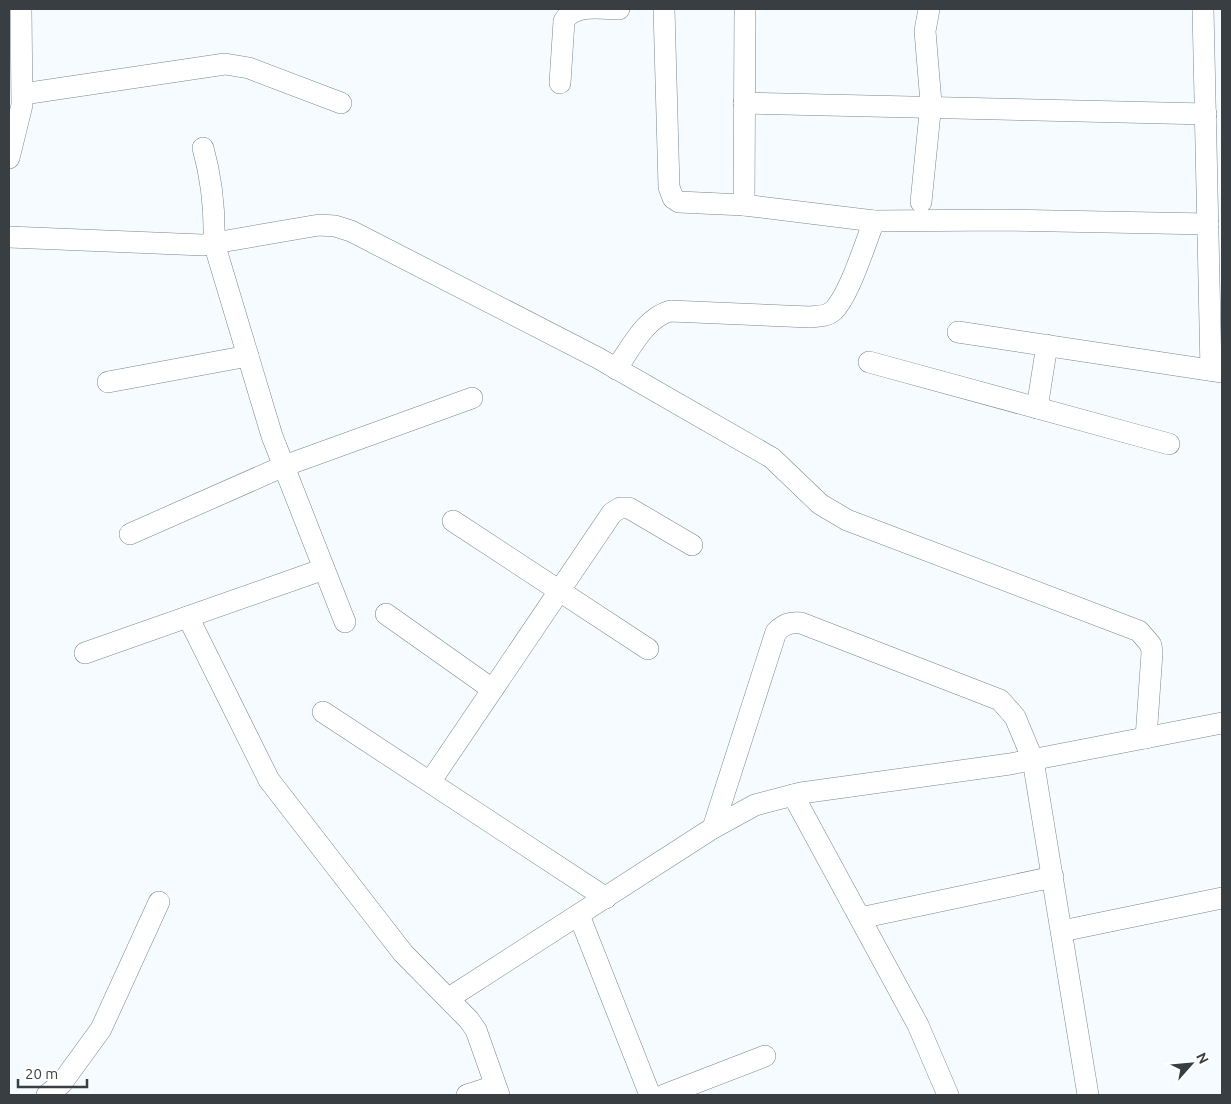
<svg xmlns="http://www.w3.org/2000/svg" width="1231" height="1104" viewBox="0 0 1231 1104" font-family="Ubuntu,sans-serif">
<rect width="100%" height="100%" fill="#f5fbff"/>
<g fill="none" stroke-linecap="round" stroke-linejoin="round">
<defs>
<g id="street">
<path d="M664,9l5,178 4,11 6,4 65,3 130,16 128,-1 206,4"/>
<path d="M1203,9l8,361"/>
<path d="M560,83l4,-62c10,-18 38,-12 55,-12"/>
<path d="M23,94l202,-30 24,4 92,35"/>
<path d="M744,103l462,11"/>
<path d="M203,148c9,32 12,61 11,95l58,193 73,186"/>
<path d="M9,158l13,-53 -1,-96"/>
<path d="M921,202l10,-99 -6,-72 4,-22"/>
<path d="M744,205l1,-196"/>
<path d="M9,237l194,8 116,-20 16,1 16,5 247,127 174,100 48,46 27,16 292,111 12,14 1,8 -6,85"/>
<path d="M958,332l264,40"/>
<path d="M869,362l300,82"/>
<path d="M616,369c15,-21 29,-51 54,-58l140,6c8,-1 16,0 23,-6 16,-15 32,-67 41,-90"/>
<path d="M108,382l140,-26"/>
<path d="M1037,408l10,-63"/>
<path d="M453,521l195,128"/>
<path d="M130,534l154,-68 188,-68"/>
<path d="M386,614l106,75"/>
<path d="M188,617l81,163 134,173 66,67 7,10 23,65"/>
<path d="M85,653l239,-84"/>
<path d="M323,712l283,186"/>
<path d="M430,782l182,-269 8,-5h9l63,37"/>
<path d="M793,795l125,230 30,70"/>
<path d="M713,828l63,-196c8,-8 14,-10 25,-9l199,77 15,17 18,43 55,335"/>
<path d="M579,915l71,180"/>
<path d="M860,918l193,-41"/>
<path d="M1062,931l160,-33"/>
<path d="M449,998l264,-170 42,-23 46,-12 209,-29 212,-41"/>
<path d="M47,1095l14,-11 40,-55 58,-127"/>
<path d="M467,1095l28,-9"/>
<path d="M664,1095l101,-39"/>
</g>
</defs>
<use href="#street" stroke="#78878e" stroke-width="22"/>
<use href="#street" stroke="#fff" stroke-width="21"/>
</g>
<rect width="1231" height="1104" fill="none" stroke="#383e41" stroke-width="20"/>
<g transform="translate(1191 1064) rotate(63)" stroke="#ffffff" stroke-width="4" paint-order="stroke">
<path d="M0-4L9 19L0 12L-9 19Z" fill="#383e41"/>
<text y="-8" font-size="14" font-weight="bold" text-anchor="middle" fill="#383e41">N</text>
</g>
<path d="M18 1079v8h69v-8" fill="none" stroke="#383e41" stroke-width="2.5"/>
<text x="25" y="1079" font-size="15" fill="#383e41" stroke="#ffffff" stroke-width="4" paint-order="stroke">20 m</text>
</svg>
